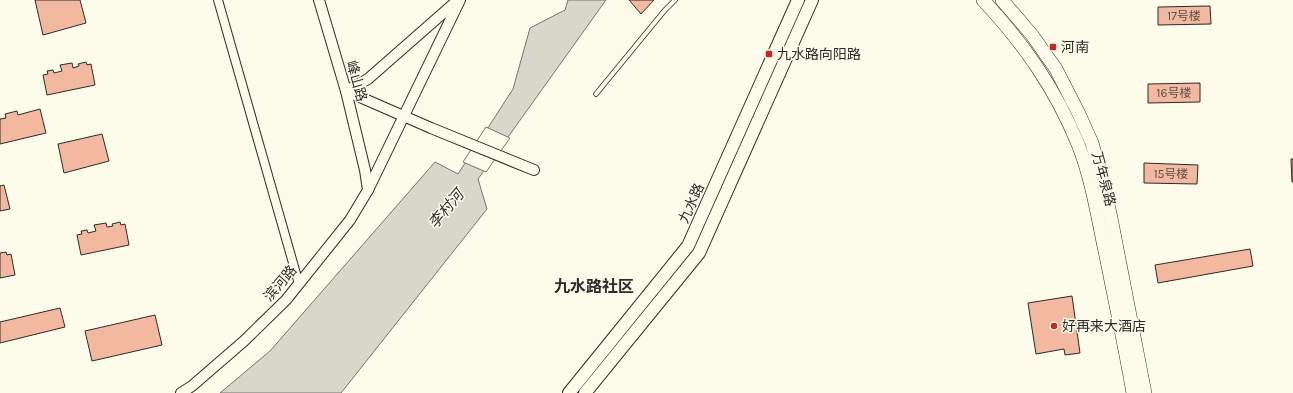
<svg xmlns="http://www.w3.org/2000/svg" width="1293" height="393" viewBox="0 0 1293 393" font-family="Karla,'Noto Sans SC',sans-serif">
<rect width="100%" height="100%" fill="#fdfbea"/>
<path fill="#d8d7c9" stroke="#74746e" d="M568,0h38l-128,179 9,30 -146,184h-121l50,-42 165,-189 23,12 55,-85 17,-61 35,-18z"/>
<path fill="#fdfbea" stroke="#74746e" d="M486,127l24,11 -24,34 -23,-10z"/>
<g fill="#f2b8a0" stroke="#2b2b2b">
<path d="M35,0h45l6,23 -43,12z"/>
<path d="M629,0h25l-13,14z"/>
<path d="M1210,6l1,18 -53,1v-18z"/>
<path d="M86,62l1,3 4,-1 4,21 -48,10 -4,-20 5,-1 -1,-3 6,-1 1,3 8,-2 -2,-6 12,-2 1,5 6,-2 -1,-2z"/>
<path d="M1200,83v19l-52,1v-19z"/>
<path d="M40,109l6,24 -46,11v-25l6,-1 -1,-4 12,-3 1,4z"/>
<path d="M102,134l7,27 -45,12 -6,-29z"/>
<path d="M1291,159h2v23h-1z"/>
<path d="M1144,163l54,2 -1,19 -53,-1z"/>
<path d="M4,185l6,24 -10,2v-25z"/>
<path d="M120,222l1,3 4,-1 4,21 -48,10 -4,-20 5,-1 -1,-3 6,-1 1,3 8,-2 -2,-6 12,-2 1,4 6,-1 -1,-2z"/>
<path d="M1250,249l3,17 -95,17 -3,-18z"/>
<path d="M6,252l1,3 4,-1 4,21 -15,3v-25z"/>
<path d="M1072,296l8,57 -15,2 -1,-6 -28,5 -8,-51z"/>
<path d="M60,308l5,19 -65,16v-21z"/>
<path d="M155,315l7,30 -70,16 -7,-30z"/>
</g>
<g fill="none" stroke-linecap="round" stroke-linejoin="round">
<defs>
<path id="service" d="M596,94l69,-84 10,-10"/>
<path id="minor" d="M218,0l81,284"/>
<g id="tertiary">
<path d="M346,91l85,37 103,42"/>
<path d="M346,91l22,-12 90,-79"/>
<path d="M368,190l92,-190"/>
<path d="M181,393l11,-7 52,-45 42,-41 64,-80 18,-30 -3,-20 -19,-79 -27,-91"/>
</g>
<g id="secondary">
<path d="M569,393l119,-147 110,-246"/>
<path d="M585,393l114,-140 113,-253"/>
</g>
<g id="primary">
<path d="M983,0c41,44 72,88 95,144 14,35 20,75 28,112 9,45 19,91 27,137"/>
<path d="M1002,0l30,35 24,34 23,45 13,29 10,35 9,40 34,175"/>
</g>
</defs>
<use href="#service" stroke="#2b2b2b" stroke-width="5.5"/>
<use href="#minor" stroke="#2b2b2b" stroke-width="10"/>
<use href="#tertiary" stroke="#2b2b2b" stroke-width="12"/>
<use href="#secondary" stroke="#2b2b2b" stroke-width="14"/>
<use href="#primary" stroke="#2b2b2b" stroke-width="14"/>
<use href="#service" stroke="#fdfbea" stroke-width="4"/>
<use href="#minor" stroke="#fdfbea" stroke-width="8"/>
<use href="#tertiary" stroke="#fdfbea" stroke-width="10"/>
<use href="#secondary" stroke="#fdfbea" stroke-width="12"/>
<use href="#primary" stroke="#fdfbea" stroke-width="13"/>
</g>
<g fill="#c62828" stroke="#fdfbea" stroke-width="1.5">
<rect x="1049" y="43" width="8" height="8" rx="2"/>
<rect x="765" y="50" width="8" height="8" rx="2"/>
<circle cx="1054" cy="326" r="4"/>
</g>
<g text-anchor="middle" stroke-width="3" stroke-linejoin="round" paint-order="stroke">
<g font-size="12" fill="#5d4e48">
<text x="1184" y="20">17号楼</text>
<text x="1174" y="97">16号楼</text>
<text x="1171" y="178">15号楼</text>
</g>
<g font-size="14" fill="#2b2b2b" stroke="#fdfbea" text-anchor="start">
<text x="1061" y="52">河南</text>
<text x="777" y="59">九水路向阳路</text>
<text x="1062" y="331">好再来大酒店</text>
</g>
<g font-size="14" fill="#2b2b2b" stroke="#fdfbea">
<text transform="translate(357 81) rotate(74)" y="5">峰山路</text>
<text transform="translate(1104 179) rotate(75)" y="5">万年泉路</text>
<text transform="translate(691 203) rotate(-66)" y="5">九水路</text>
<text transform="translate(280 283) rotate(-49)" y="5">滨河路</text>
</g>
<g font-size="15" font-style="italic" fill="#2b2b2b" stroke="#fdfbea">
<text transform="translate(446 209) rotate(-50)" y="5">李村河</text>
</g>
<g font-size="16" font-weight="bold" fill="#2b2b2b" stroke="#fdfbea">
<text x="594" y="292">九水路社区</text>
</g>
</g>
</svg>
